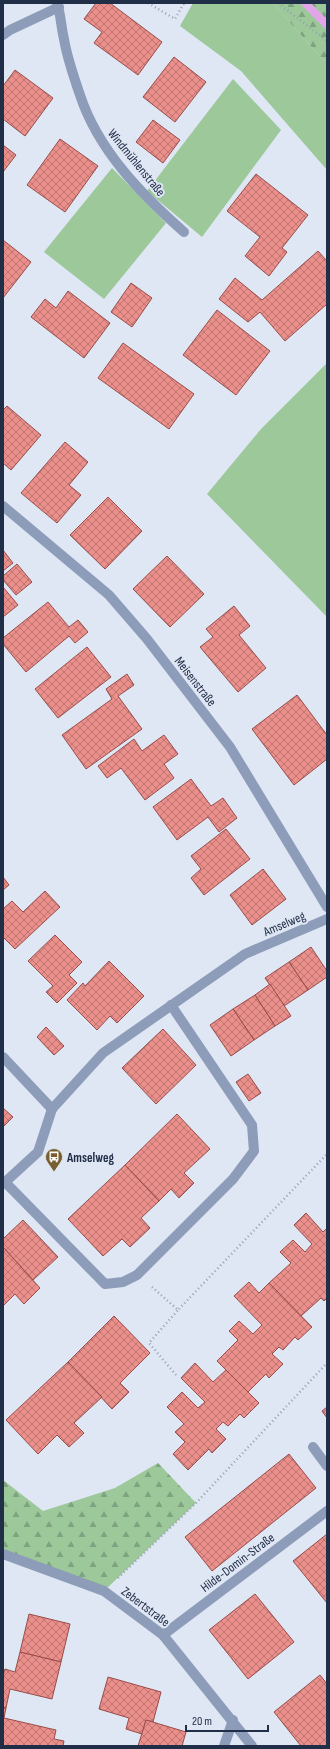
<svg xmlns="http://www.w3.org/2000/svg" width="330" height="1749" viewBox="0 0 330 1749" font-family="'Sofia Sans Condensed',sans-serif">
<defs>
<pattern id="forest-firs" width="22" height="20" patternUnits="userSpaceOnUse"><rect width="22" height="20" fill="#9cc89a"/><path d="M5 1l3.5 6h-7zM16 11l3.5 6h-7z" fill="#7fa380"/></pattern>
<pattern id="building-cross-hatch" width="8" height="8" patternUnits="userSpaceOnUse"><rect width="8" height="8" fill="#eb8f8a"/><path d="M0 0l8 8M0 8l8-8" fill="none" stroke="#be7573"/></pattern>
</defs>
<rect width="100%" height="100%" fill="#dfe6f4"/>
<g fill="#9cc89a">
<path d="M193,3h80l48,55 6,4v108l-86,-99 -61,-45z"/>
<path d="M233,79l48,51 -79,107 -55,-46z"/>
<path d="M112,168l54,55 -62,76 -60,-47z"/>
<path d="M327,363v254l-120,-123 54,-65z"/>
</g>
<g fill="url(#forest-firs)">
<path d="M273,3h54v59l-6,-4z"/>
<path d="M158,1463l38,40 -92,88 -101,-37v-74l40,31 72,-23z"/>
</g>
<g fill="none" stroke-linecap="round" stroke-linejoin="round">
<path stroke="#e2a6e8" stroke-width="8" d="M305,3l22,22"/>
</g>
<g fill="url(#building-cross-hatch)" stroke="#984c49">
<path d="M96,3h14l52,39 -24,33 -44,-32 8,-11 -18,-13z"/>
<path d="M174,57l32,25 -31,40 -32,-25z"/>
<path d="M15,70l38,28 -28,38 -22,-17v-33z"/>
<path d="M153,120l27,20 -17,23 -27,-21z"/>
<path d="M60,139l38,27 -33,46 -38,-27z"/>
<path d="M3,145l13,10 -13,17z"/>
<path d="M256,174l52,41 -26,33 5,4 -18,24 -24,-20 15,-19 -33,-26z"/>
<path d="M3,240l28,22 -28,36z"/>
<path d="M318,251l9,10v43l-42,37 -25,-29 -12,10 -29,-23 16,-21 27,22z"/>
<path d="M131,283l21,15 -20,29 -21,-15z"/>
<path d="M68,291l42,32 -26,35 -53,-41 14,-18 11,9z"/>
<path d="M217,310l53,41 -34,44 -53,-40z"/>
<path d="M123,343l71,51 -25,35 -71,-51z"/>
<path d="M7,406l34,29 -30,35 -8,-7v-53z"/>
<path d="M65,442l23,20 -19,23 12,10 -24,28 -36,-30z"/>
<path d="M108,497l34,34 -37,38 -35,-34z"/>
<path d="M3,550l10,13 -10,8z"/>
<path d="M167,556l37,38 -34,33 -37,-38z"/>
<path d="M17,564l15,18 -16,13 -13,-15v-4z"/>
<path d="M3,587l15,18 -15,12z"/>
<path d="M48,602l21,25 9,-7 10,12 -13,11 -6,-7 -43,36 -23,-28v-6z"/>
<path d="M234,606l16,20 -11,9 27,33 -28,24 -38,-45 13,-10 -7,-8z"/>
<path d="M87,647l24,30 -53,41 -23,-29z"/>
<path d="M127,674l7,11 -16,11 24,33 -56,40 -24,-34 50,-36 -6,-10z"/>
<path d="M297,695l30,40v24l-33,26 -42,-56z"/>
<path d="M164,735l14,19 -14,10 10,14 -29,22 -24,-32 -14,10 -9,-12 36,-27 8,12z"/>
<path d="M191,779l20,27 12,-8 14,20 -18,14 -11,-15 -31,23 -24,-33z"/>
<path d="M226,829l24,30 -46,36 -13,-17 10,-9 -10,-13z"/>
<path d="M263,869l23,30 -34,26 -22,-30z"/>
<path d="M3,877l6,8 -6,5z"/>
<path d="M45,891l15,16 -45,42 -12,-12v-28l9,-8 11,11z"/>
<path d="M55,935l27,27 -13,13 8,8 -20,20 -11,-11 7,-6 -25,-25z"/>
<path d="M311,947l16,24v6l-19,13 -19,-28z"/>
<path d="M109,961l35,35 -27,27 -7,-7 -13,14 -30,-30 16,-17 2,3z"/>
<path d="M289,962l19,28 -24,16 -19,-28z"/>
<path d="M270,984l21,32 -16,10 -20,-31z"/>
<path d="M255,995l20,31 -21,14 -21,-31z"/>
<path d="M233,1009l21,31 -23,16 -21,-31z"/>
<path d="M46,1027l18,19 -10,9 -17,-18z"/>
<path d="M163,1029l33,36 -40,39 -34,-36z"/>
<path d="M248,1074l13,19 -12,8 -13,-19z"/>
<path d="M3,1108l10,9 -10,10z"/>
<path d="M177,1114l33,35 -26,24 10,10 -15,15 -8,-9 -12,12 -34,-36z"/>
<path d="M125,1165l34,36 -18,17 9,10 -20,19 -8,-8 -19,17 -35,-37z"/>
<path d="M306,1213l17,19 4,-4v70l-3,3 -3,-3 -20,18 -32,-33 22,-20 -11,-11 13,-12 12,12 7,-8 -18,-19z"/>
<path d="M23,1220l35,37 -25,23 -30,-33v-8z"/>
<path d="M3,1247l37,41 -16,16 -9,-10 -12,12z"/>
<path d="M249,1282l10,11 10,-10 43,44 -14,13 -3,-3 -12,13 -4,-3 -7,7 11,10 -14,14 -3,-4 -18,18 -31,-31 21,-21 -9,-9 10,-10 14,13 9,-9 -28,-29z"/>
<path d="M114,1316l36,37 -30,30 9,9 -17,17 -44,-47z"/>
<path d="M68,1362l34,35 -28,26 10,10 -15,14 -12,-12 -19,19 -32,-34z"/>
<path d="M195,1363l18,19 13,-12 33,33 -15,15 -4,-4 -12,12 -5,-4 -7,7 10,10 -14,14 -3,-4 -21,21 -15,-16 12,-12 -10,-10 9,-8 -17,-17 15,-15 16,16 7,-6 -24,-24z"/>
<path d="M327,1407v11l-5,-7z"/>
<path d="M289,1454l27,34 -104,83 -27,-34z"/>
<path d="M327,1534v69l-34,-42z"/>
<path d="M255,1594l39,48 -46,37 -39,-49z"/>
<path d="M29,1614l41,10 -9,38 -41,-10z"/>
<path d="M20,1652l41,10 -9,37 -42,-10 -4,19h-3v-32l2,-7 10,3z"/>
<path d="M320,1675l7,9v62h-26l-27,-34z"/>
<path d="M108,1677l53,15 -8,30 -7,-2 -4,14 -16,-5 3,-11 -30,-9z"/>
<path d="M3,1708h3l-2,10 52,12 -2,9 10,2 -1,5h-60z"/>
<path d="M146,1720l40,12 -4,14h-44z"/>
</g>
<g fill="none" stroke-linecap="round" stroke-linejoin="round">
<g stroke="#97a0b3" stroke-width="2.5" stroke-dasharray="1 3" stroke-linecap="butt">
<path d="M148,3l27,16 9,-16"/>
<path d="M278,3l49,38"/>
<path d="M152,1287l26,23 149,-156"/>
<path d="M176,1375l-27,-32 29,-33"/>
<path d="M118,1578l78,-75 131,-140"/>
</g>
<g stroke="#8d9cb9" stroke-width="10">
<path d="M3,35l7,-5 49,-23"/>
<path d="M313,1447l14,19"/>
</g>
<g stroke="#8d9cb9" stroke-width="10">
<path d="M57,3c4,12 4,24 7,36 3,19 10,38 16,56 18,55 61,99 104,137"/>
<path d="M3,506l106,89 38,44 83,108 97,160"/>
<path d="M3,1057l49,52"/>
<path d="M5,1182l100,102 18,-2 14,-7 96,-96 21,-28 -2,-26 -81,-120"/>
<path d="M3,1184l35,-32 14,-43 51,-56 142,-99 82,-35"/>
<path d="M3,1554l101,37 59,44 89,111"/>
<path d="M163,1635l164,-124"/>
<path d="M224,1746l9,-26"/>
</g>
</g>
<defs>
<symbol id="bus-pin" viewBox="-11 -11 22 30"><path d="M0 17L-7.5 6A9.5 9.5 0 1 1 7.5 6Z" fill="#775f30" stroke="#dfe6f4"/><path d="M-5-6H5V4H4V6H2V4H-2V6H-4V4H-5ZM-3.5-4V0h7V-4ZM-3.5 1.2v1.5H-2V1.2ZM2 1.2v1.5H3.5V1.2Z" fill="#fff"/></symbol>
</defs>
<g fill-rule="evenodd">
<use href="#bus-pin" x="44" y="1147" width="20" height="27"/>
</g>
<g text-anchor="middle" stroke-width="4" stroke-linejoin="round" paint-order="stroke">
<g font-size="13" fill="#212e48" stroke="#dfe6f4">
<text transform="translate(137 162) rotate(51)" y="5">Windmühlenstraße</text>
<text transform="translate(196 681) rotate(52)" y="5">Meisenstraße</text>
<text transform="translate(284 923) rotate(-23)" y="5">Amselweg</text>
<text transform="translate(237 1562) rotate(-37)" y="5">Hilde-Domin-Straße</text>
<text transform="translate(146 1606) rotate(37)" y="5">Zebertstraße</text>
</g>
<g font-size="13" font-weight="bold" fill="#212e48" stroke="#dfe6f4" text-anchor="start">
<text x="67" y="1162">Amselweg</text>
</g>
</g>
<rect width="330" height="1749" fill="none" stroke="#212e48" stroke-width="8"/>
<path d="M186 1725v6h82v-6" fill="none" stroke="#212e48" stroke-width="2"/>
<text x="192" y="1725" font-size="12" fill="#212e48" stroke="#dfe6f4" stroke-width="3" paint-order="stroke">20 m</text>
</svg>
